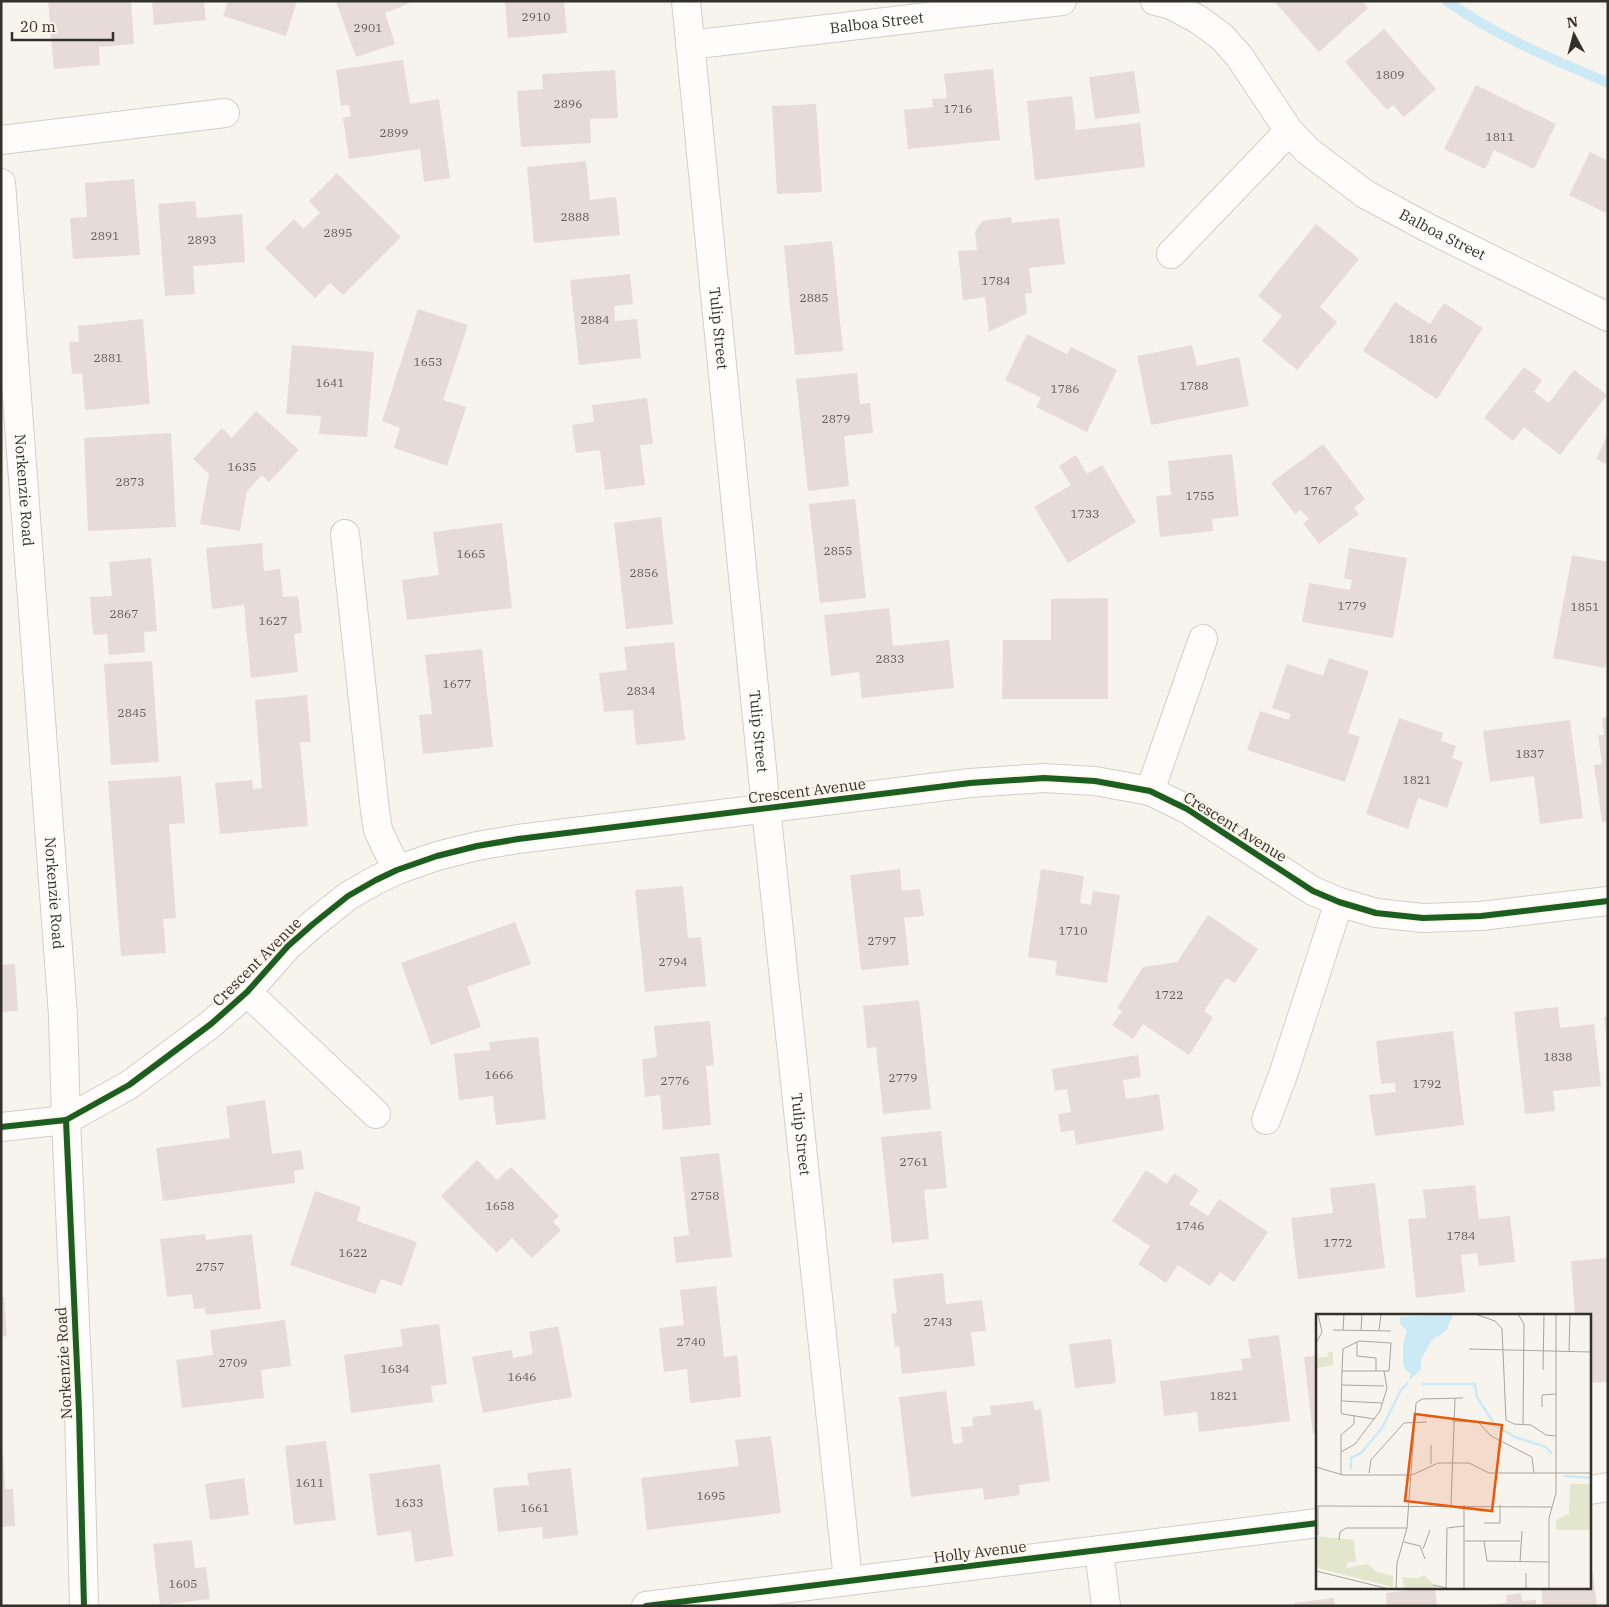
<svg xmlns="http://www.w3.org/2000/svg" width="1609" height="1607" viewBox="0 0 1609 1607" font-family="'IBM Plex Serif',serif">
<rect width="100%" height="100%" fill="#f7f3ed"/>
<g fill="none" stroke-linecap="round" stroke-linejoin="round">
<path stroke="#cceaf5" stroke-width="10" d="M1447,1c48,35 106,58 161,82"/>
</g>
<g fill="#e7dbd7">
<path d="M48,1h83l3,43 -35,3 1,18 -46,4z"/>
<path d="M152,1h52l2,19 -52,5z"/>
<path d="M228,1h69l-11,35 -63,-20z"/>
<path d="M336,1h79l-30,12 10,31 -39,13z"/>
<path d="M505,1h59l3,32 -59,5z"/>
<path d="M1274,1h88l6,7 -49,44z"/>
<path d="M1384,29l52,60 -32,28 -11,-12 -6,5 -42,-48z"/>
<path d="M403,60l7,44 29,-5 11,79 -26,4 -4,-33 -71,10 -6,-41 8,-2 -2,-11 -8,1 -5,-36z"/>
<path d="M993,69l7,71 -92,9 -4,-39 29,-3 -1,-8 15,-1 -3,-24z"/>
<path d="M615,70l3,48 -28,1 1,24 -70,4 -4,-56 26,-2 -1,-15z"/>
<path d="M1134,71l6,42 -45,6 -6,-42z"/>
<path d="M1476,85l80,39 -22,45 -40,-19 -9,19 -41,-20z"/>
<path d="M1072,96l4,34 64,-7 5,44 -110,13 -8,-79z"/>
<path d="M816,104l6,88 -45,2 -5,-88z"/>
<path d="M1590,152l18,9v53l-39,-19z"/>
<path d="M586,161l4,39 26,-3 4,38 -86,8 -7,-76z"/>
<path d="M337,173l64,64 -58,58 -13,-12 -15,15 -50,-50 29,-29 9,10 17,-16 -11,-12z"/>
<path d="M134,179l6,76 -67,4 -3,-41 17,-1 -2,-34z"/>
<path d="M195,201l2,17 45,-4 3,48 -52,4 2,28 -30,2 -7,-92z"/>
<path d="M1011,217l1,6 47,-5 6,46 -36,4 3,25 -7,1 2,19 -38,19 -4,-35 -22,3 -5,-49 19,-1 -2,-18 7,-11z"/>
<path d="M1316,224l43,35 -39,48 17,15 -40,48 -35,-29 20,-25 -24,-20z"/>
<path d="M832,241l11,110 -48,4 -11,-109z"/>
<path d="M630,274l3,30 -19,2 1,15 22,-2 4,39 -62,7 -9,-85z"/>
<path d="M1395,302l35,22 14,-21 39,25 -46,71 -74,-48z"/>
<path d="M418,309l50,16 -25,75 23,7 -19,59 -53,-18 6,-20 -18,-7z"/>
<path d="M143,319l7,85 -65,6 -3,-37 -10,1 -3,-32h10l-1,-16z"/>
<path d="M1027,334l40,20 4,-7 46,23 -30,62 -51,-25 5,-9 -36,-18z"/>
<path d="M292,345l82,7 -7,85 -48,-3 2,-18 -35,-2z"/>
<path d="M1192,345l5,21 42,-9 10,49 -98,19 -14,-69z"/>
<path d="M1524,367l18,13 -8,12 15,11 25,-33 33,25 -47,60 -36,-28 -11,14 -29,-23z"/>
<path d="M857,373l3,31 10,-1 3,30 -29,3 5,50 -41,5 -12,-112z"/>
<path d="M647,398l6,46 -13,1 5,40 -40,5 -5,-40 -24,3 -4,-28 22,-3 -2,-17z"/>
<path d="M256,411l43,39 -30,32 -7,-7 -15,16 -7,40 -40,-7 9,-50 -16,-15 29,-31 10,10z"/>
<path d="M171,433l5,94 -88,4 -4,-93z"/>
<path d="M1608,434v31l-12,-6z"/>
<path d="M1323,444l42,55 -11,9 5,6 -40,30 -16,-21 6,-4 -8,-9 -6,4 -24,-31z"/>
<path d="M1232,454l7,62 -27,3 1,12 -53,6 -4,-41 15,-1 -3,-34z"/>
<path d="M1076,455l11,19 15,-9 34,57 -68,41 -34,-56 37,-22 -12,-19z"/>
<path d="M855,499l11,99 -46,5 -11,-99z"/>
<path d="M661,517l12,107 -47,5 -12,-106z"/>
<path d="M502,523l10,85 -105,12 -5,-40 37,-5 -6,-43z"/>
<path d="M262,543l2,28 16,-2 3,28 15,-1 4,37 -8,1 4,38 -47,6 -7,-73 -32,4 -6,-61z"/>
<path d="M1349,548l58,10 -14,80 -91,-16 7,-39 41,7 2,-10 -8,-2z"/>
<path d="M1572,555l36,7v91l-3,15 -52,-10z"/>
<path d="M151,558l6,73 -13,1 1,20 -36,3 -2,-21 -14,1 -3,-38 22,-1 -3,-34z"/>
<path d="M1108,598v101h-106l1,-59h48v-41z"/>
<path d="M889,608l4,38 56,-6 5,48 -92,10 -3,-26 -28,4 -7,-61z"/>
<path d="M674,642l11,98 -49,5 -3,-35 -29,2 -5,-39 28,-3 -3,-23z"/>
<path d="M482,649l11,98 -70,7 -4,-39 13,-1 -7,-59z"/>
<path d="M1329,658l40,13 -21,62 12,4 -15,45 -98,-32 13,-39 29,9 2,-6 -19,-6 15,-44 36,12z"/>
<path d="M152,661l7,101 -48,3 -7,-101z"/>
<path d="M307,695l4,47h-11l8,84 -88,8 -5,-51 37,-3 1,9 9,-1 -7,-88z"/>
<path d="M1608,717v104l-6,1 -8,-57 8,-1 -4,-29h6l-2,-17z"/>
<path d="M1399,718l44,15 -2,8 15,5 -4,12 11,4 -16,46 -29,-10 -10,31 -42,-15z"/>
<path d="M1570,720l13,98 -43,6 -6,-48 -44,6 -7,-51z"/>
<path d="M181,776l4,47 -16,1 7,94 -13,1 3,34 -45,3 -13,-175z"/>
<path d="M900,869l2,22 18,-2 4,27 -20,2 5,47 -48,5 -11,-95z"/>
<path d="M1041,869l43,7 -4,27 11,2 2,-14 27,4 -13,88 -52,-8 2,-14 -29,-4z"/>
<path d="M683,886l5,52 13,-1 5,49 -61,6 -10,-102z"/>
<path d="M1208,915l50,34 -23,34 -9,-5 -22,33 9,7 -24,37 -46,-31 -10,15 -21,-14 10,-14 -5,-3 26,-41 34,-5z"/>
<path d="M515,922l16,42 -64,23 14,40 -50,18 -30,-82z"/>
<path d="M15,964l3,47 -17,1v-47z"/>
<path d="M919,1000l12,109 -48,5 -7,-67 -9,1 -4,-42z"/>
<path d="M1558,1007l2,21 34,-4 7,62 -48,5 2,20 -30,3 -11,-102z"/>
<path d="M1604,1017h4v22h-1z"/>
<path d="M710,1021l4,44 -8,1 5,59 -48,5 -3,-35 -15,2 -3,-38 15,-2 -3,-31z"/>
<path d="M1453,1031l11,94 -89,11 -6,-41 27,-3 -1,-9 -14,1 -5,-43z"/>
<path d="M538,1037l8,82 -50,6 -3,-29 -34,4 -5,-46 36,-4 -1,-8z"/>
<path d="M1138,1055l3,22 -18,3 3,19 33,-5 5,36 -88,15 -2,-15 -13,2 -3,-18 13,-2 -4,-23 -12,2 -3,-22z"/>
<path d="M265,1100l7,54 29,-4 3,19 -10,2 1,12 -132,18 -7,-53 74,-10 -4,-32z"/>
<path d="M941,1131l6,57 -23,2 5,49 -37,4 -11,-106z"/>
<path d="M719,1153l13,104 -56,6 -3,-26 16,-2 -9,-78z"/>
<path d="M477,1160l20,20 14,-13 48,49 -6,6 8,8 -29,28 -20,-20 -15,15 -56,-57z"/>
<path d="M1146,1170l21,14 7,-11 25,17 -10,14 19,12 11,-17 49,33 -34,50 -14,-10 -10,14 -32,-21 -12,18 -28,-19 12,-18 -38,-25z"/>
<path d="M1375,1183l10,85 -87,11 -7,-61 42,-5 -3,-25z"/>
<path d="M1475,1185l4,34 31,-3 5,46 -36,4 -2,-13 -16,2 4,37 -49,6 -8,-79 18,-1 -3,-28z"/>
<path d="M315,1191l46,16 -4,14 60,21 -15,44 -21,-7 -6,15 -85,-29z"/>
<path d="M205,1234l1,6 46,-6 9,75 -55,6 -1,-7 -11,1 -2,-15 -25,3 -7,-58z"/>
<path d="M1608,1258v124l-18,1v-67h-15l-4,-55z"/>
<path d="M943,1273l3,31 36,-4 4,31 -15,1 4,34 -73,8 -3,-28 -4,1 -4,-33 6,-1 -4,-34z"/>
<path d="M716,1286l8,71 13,-2 4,42 -51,6 -3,-34 -23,3 -5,-44 25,-3 -4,-35z"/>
<path d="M1,1298h3l3,38 -6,1z"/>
<path d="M285,1320l6,46 -30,4 3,28 -82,10 -6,-48 37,-5 -3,-25z"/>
<path d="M439,1324l8,60 -16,2 2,16 -82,11 -7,-58 59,-9 -3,-17z"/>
<path d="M558,1326l14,71 -89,16 -11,-56 40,-7 1,8 20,-4 -4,-22z"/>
<path d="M1279,1335l11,86 -91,11 -2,-20 -33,4 -4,-35 83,-11 -2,-11 10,-1 -3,-19z"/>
<path d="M1111,1339l5,44 -41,5 -6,-44z"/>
<path d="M1318,1355v78l-5,1 -9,-77z"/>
<path d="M946,1391l7,53 10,-1 -2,-16 12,-1 -1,-9 19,-2 -1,-9 43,-5 1,9 7,-1 9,72 -31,4 1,10 -36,5 -1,-12 -72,9 -12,-100z"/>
<path d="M771,1436l10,77 -134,17 -6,-52 98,-12 -4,-26z"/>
<path d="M326,1441l10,79 -42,5 -9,-79z"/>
<path d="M1,1453h2l2,36h8l2,37 -14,1z"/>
<path d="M440,1464l13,92 -38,6 -4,-31 -34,5 -8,-62z"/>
<path d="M571,1468l7,67 -35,4 -1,-12 -44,5 -5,-44 36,-3 -2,-12z"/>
<path d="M244,1478l5,37 -39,5 -5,-36z"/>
<path d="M192,1540l3,28 11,-1 4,32 -50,6 -7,-61z"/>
<path d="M1590,1573h3l4,33h-54l-2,-18h49z"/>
<path d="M1425,1588h10l2,18h-50l-1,-13z"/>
<path d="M1521,1593l1,8 14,-1v6h-41v-2l12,-1 -1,-8z"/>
<path d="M1334,1598l1,8h-40l-1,-3z"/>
</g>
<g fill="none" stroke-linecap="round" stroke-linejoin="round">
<defs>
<g id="street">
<path id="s1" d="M686,1l80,808 82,771"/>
<path id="s2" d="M1155,1l14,3 30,16 23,17 17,19 50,75 19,20 57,43 63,34 180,89"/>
<path id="s3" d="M690,45l372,-44"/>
<path d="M1,140l224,-27"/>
<path id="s4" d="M1,183l62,832 3,105"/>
<path d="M1171,254l118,-123"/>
<path d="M345,534l30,277 3,19 19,40"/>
<path d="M1150,791l53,-152"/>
<path d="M247,992l129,122"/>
<path d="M1266,1120l17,-45 56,-173"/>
<path d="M1590,1490l18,-3"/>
<path d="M1099,1551l7,55"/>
<path d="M646,1606l672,-83"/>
</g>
<g id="secondary">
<path d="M66,1120l13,291 5,195"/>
<path d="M1,1127l65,-7 63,-35 82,-61 36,-32 41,-46 25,-22 35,-28 28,-16 21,-10 40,-14 40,-10 41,-7 452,-56 74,-5 51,3 55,10 37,18 126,82 26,11 37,11 47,5 58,-2 127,-15"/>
</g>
</defs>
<use href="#street" stroke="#d1cec9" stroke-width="30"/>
<use href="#secondary" stroke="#d1cec9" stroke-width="30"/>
<use href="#street" stroke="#fefdfc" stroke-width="28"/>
<use href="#secondary" stroke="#fefdfc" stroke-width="28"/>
<defs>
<g id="cycleway">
<path d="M66,1120l13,291 5,195"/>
<path d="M1,1127l65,-7 63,-35 82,-61 36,-32 41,-46 25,-22 35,-28 28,-16 21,-10 40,-14 40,-10 41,-7 452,-56 74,-5 51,3 55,10 37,18 126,82 26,11 37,11 47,5 58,-2 127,-15"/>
<path d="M646,1606l672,-83"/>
</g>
</defs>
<use href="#cycleway" stroke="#fbf4e9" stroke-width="9"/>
<use href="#cycleway" stroke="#1b5e20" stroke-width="6"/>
</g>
<g text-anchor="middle" stroke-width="4" stroke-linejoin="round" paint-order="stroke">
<g font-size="12" fill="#615c58">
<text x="536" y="21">2910</text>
<text x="368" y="32">2901</text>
<text x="1390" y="79">1809</text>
<text x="568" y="108">2896</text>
<text x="958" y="113">1716</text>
<text x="394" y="137">2899</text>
<text x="1500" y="141">1811</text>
<text x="575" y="221">2888</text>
<text x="338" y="237">2895</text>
<text x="105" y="240">2891</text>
<text x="202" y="244">2893</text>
<text x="996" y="285">1784</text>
<text x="814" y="302">2885</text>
<text x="595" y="324">2884</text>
<text x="1423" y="343">1816</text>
<text x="108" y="362">2881</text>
<text x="428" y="366">1653</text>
<text x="330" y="387">1641</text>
<text x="1194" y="390">1788</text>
<text x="1065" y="393">1786</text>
<text x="836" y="423">2879</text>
<text x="242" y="471">1635</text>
<text x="130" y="486">2873</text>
<text x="1318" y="495">1767</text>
<text x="1200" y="500">1755</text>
<text x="1085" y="518">1733</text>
<text x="838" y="555">2855</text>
<text x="471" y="558">1665</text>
<text x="644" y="577">2856</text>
<text x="1352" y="610">1779</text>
<text x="1585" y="611">1851</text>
<text x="124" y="618">2867</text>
<text x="273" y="625">1627</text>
<text x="890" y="663">2833</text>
<text x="457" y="688">1677</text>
<text x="641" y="695">2834</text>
<text x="132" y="717">2845</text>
<text x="1530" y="758">1837</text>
<text x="1417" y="784">1821</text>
<text x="1073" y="935">1710</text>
<text x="882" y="945">2797</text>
<text x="673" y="966">2794</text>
<text x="1169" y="999">1722</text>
<text x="1558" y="1061">1838</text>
<text x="499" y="1079">1666</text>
<text x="903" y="1082">2779</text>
<text x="675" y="1085">2776</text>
<text x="1427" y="1088">1792</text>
<text x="914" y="1166">2761</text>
<text x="705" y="1200">2758</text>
<text x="500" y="1210">1658</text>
<text x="1190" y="1230">1746</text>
<text x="1461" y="1240">1784</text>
<text x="1338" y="1247">1772</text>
<text x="353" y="1257">1622</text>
<text x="210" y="1271">2757</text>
<text x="938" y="1326">2743</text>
<text x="691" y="1346">2740</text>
<text x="233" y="1367">2709</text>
<text x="395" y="1373">1634</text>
<text x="522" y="1381">1646</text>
<text x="1224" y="1400">1821</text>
<text x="310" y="1487">1611</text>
<text x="711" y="1500">1695</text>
<text x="409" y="1507">1633</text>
<text x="535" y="1512">1661</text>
<text x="183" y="1588">1605</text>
</g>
<g font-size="15" fill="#32302b" stroke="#fbf4e9">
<text dy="5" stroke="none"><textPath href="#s3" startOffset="188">Balboa Street</textPath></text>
<text dy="5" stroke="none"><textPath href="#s2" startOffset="379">Balboa Street</textPath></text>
<text dy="5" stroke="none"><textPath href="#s1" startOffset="329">Tulip Street</textPath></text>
<text dy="5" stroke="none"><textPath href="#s4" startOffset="308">Norkenzie Road</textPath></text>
<text dy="5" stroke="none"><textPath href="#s1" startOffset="734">Tulip Street</textPath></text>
<text transform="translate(807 791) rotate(-7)" y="5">Crescent Avenue</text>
<text transform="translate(1235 827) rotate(32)" y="5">Crescent Avenue</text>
<text dy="5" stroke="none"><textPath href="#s4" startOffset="712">Norkenzie Road</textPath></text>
<text transform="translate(257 962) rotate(-45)" y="5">Crescent Avenue</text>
<text dy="5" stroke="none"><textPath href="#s1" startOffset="1139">Tulip Street</textPath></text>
<text transform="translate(64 1363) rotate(-93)" y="5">Norkenzie Road</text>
<text transform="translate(980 1552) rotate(-7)" y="5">Holly Avenue</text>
</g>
</g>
<g transform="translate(1316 1314)">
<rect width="275" height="275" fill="#f7f3ed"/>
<path d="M13,38h4v13l-17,3v-10l11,-1zM254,170h21v46h-35v-10l13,-6zM0,222l38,4 2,22h-8l-2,6 22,-4 9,8 16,4v11l-72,-18 -5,-4zM108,261l14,14h-33l-3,-12 16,1z" fill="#e2e6cd"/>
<path d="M137,0l-6,16 -15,10 -11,19v10l-10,10h-2l2,-5 -6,-4 -2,-8v-18l4,-13 -7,-7v-7z" fill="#cceaf5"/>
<path fill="none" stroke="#cceaf5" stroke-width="2.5" d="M105,70h54l2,13 18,28 20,12 31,10 6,7M35,155v-11l10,-5 21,-25 19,-38 7,-7M248,162l27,2"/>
<path fill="none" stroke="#a8a59f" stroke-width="1" d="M159,0l20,7 7,8 4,91 8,4 17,1 15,10 10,1M202,0l6,10 -1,100M17,16l58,1M27,16l1,-16M45,16l1,-16M63,16l2,-16M41,28v14l19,2v13M0,29l6,-11 -4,-18M153,35l122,3M253,37l1,-37M227,56l1,-56M26,57h47l2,-28 -32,-2 -16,8 -1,22 -1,41 1,2 33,5M26,71l42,1M26,87l40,2M226,93v-12l14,-1M136,107l26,1 13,14 41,21 2,16M115,131v19M25,138l14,-8 25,-33 7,-23 -3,-17M0,153l27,8h69l26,-12h31l20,10h102M53,159l2,-13 33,-37 23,-1M25,161v-40l13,-11v-9M135,191l4,-106M168,209h16v-18M2,221v-29l234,1M23,226l1,-8 6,-4h61M149,227h55M168,227l3,20 62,1M88,228l16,4 5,13M107,235l7,-19M204,248l2,-31M0,257l73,18M117,271l18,4M130,274l1,-60 17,-2M80,275l1,-26 10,-35 9,-125 6,-4 41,-1M148,275v-84M210,275v-16M233,275v-71l7,-25v-179"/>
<path fill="#e8590c" fill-opacity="0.15" stroke="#e8590c" stroke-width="2.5" d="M99,100l87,11 -10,86 -87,-10z"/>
<rect width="275" height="275" fill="none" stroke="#32302b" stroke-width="2.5"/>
</g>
<rect width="1609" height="1607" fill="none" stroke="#32302b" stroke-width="5"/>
<g transform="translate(1574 35) rotate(353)" stroke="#fbf4e9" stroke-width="4" paint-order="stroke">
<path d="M0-4L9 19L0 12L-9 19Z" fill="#32302b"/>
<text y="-8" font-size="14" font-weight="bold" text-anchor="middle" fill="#32302b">N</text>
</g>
<path d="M12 32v8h101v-8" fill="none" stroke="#32302b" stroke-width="2.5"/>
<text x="20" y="32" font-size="15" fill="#32302b" stroke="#fbf4e9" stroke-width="4" paint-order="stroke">20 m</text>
</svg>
